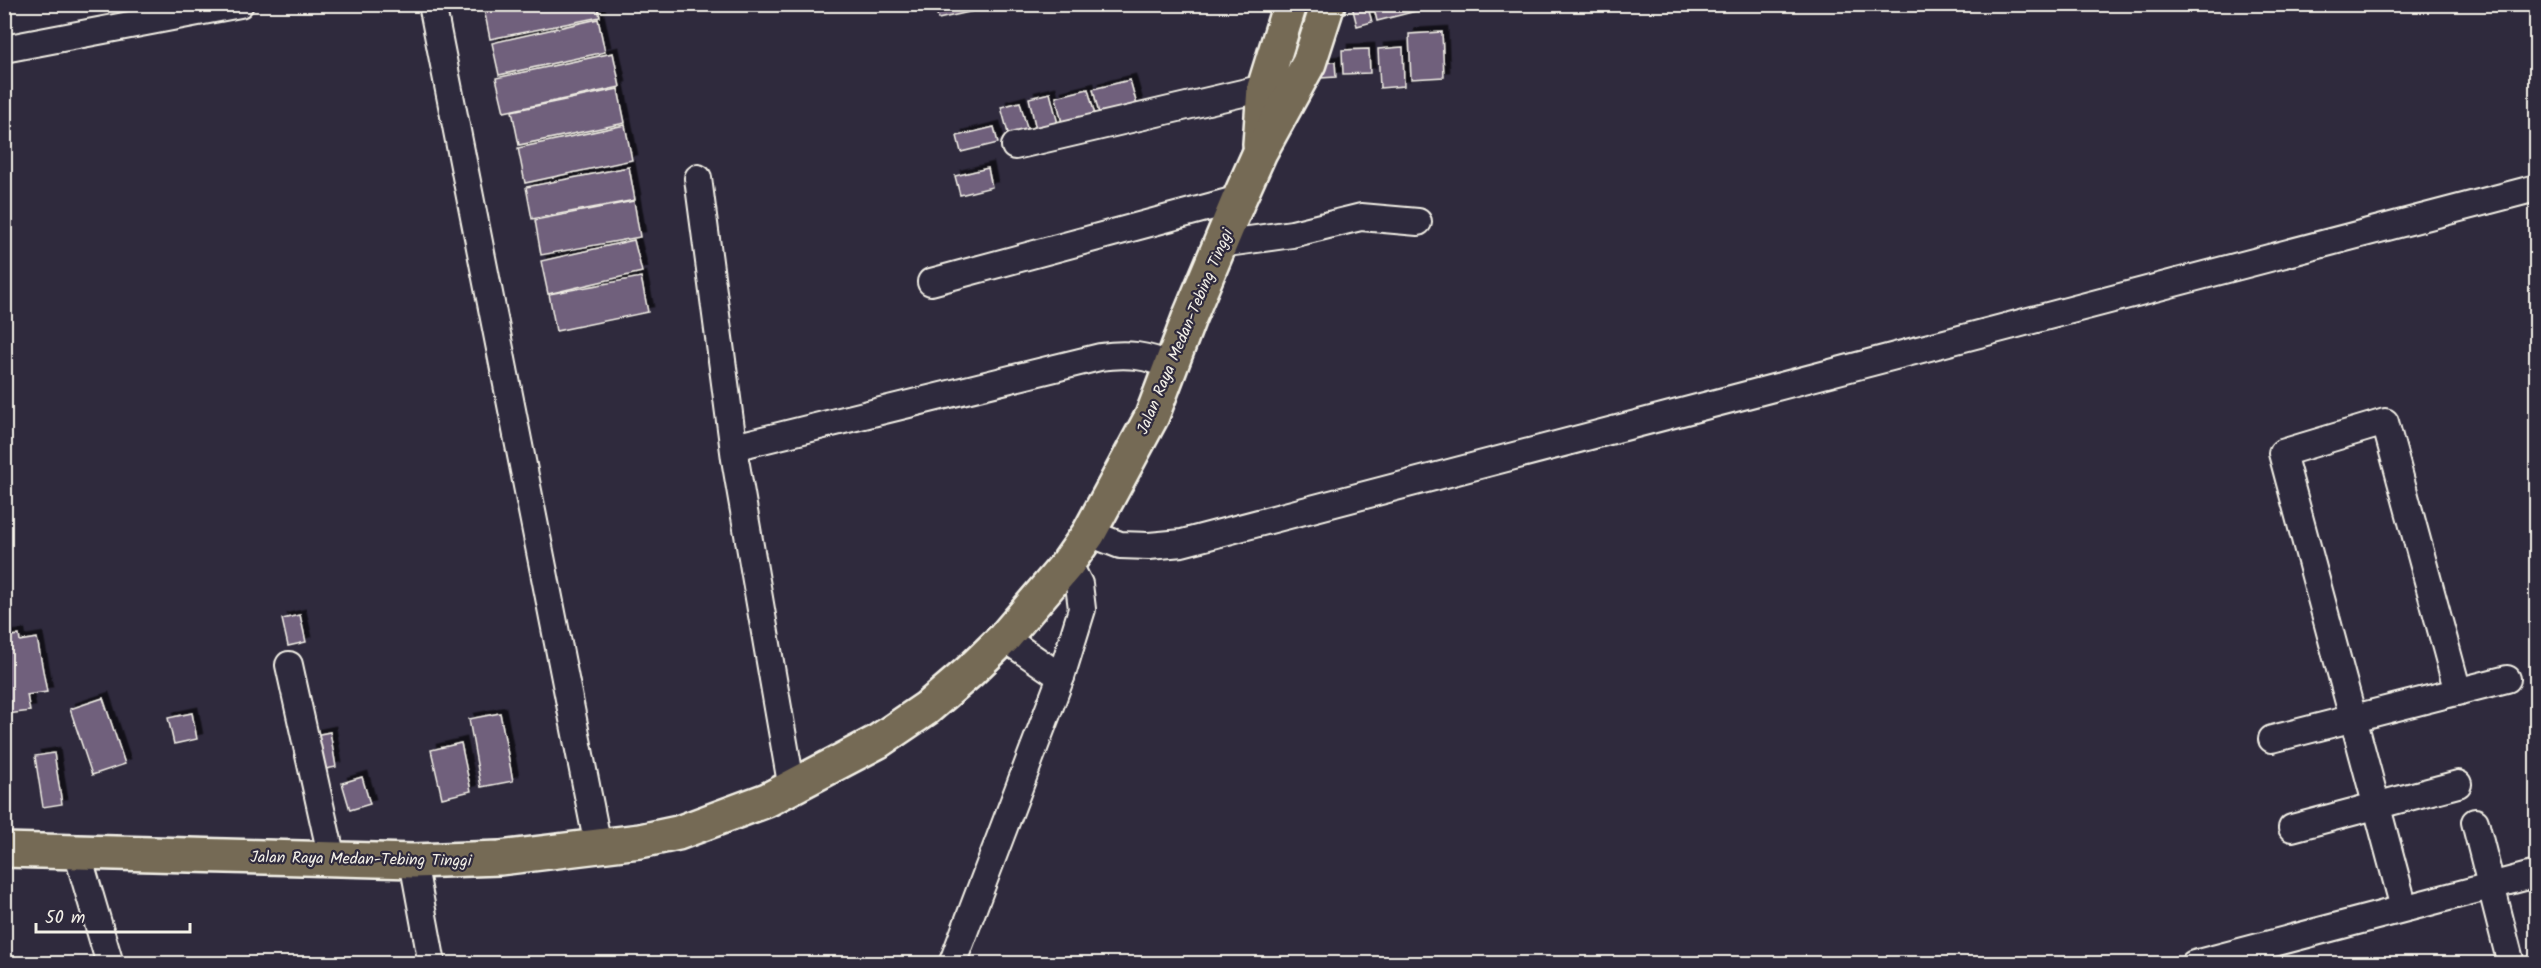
<svg xmlns="http://www.w3.org/2000/svg" width="2541" height="968" viewBox="0 0 2541 968" font-family="Kalam,sans-serif">
<defs>
<filter id="shadow"><feDropShadow dx="5.5" dy="-5.5" stdDeviation="0" flood-color="#0009"/></filter>
</defs>
<rect width="100%" height="100%" fill="#2f2a3d"/>
<filter id="ink" filterUnits="userSpaceOnUse"><feTurbulence type="fractalNoise" baseFrequency=".0167" numOctaves="2"/><feDisplacementMap in="SourceGraphic" scale="12" xChannelSelector="R" yChannelSelector="G"/><feConvolveMatrix kernelMatrix="1 2 1 2 8 2 1 2 1" color-interpolation-filters="sRGB"/></filter>
<g filter="url(#ink)">
<g fill="#6f607b" stroke="#f4f1e8" stroke-width="1.5" filter="url(#shadow)">
<path d="M483,4h114l3,13 -110,22z"/>
<path d="M935,4h70l-67,15z"/>
<path d="M1360,4h7l5,18 -15,4 -5,-20z"/>
<path d="M1373,4h54l1,4 -51,13z"/>
<path d="M598,19l7,33 -106,23 -7,-32z"/>
<path d="M1442,32l2,45 -33,2 -2,-45z"/>
<path d="M1403,47l1,39 -24,2 -2,-39z"/>
<path d="M1369,49l1,24 -27,1 -1,-24z"/>
<path d="M613,53l7,34 -116,25 -8,-34z"/>
<path d="M1335,62l1,15 -15,1 -1,-15z"/>
<path d="M1130,80l7,25 -38,9 -6,-25z"/>
<path d="M618,89l7,34 -106,22 -7,-34z"/>
<path d="M1088,89l7,26 -33,8 -6,-26z"/>
<path d="M1050,93l8,31 -22,6 -7,-32z"/>
<path d="M1020,102l8,30 -19,5 -8,-30z"/>
<path d="M625,125l7,35 -107,23 -7,-35z"/>
<path d="M994,127l4,16 -37,9 -4,-16z"/>
<path d="M629,167l6,33 -103,19 -6,-32z"/>
<path d="M988,168l4,19 -32,8 -5,-19z"/>
<path d="M634,201l6,36 -99,18 -6,-35z"/>
<path d="M634,240l8,32 -94,22 -7,-33z"/>
<path d="M641,277l7,35 -92,19 -7,-37z"/>
<path d="M300,615l6,27 -18,4 -6,-27z"/>
<path d="M19,635l1,6 17,-3 10,54 -20,3 3,16 -22,3 -4,-18v-59z"/>
<path d="M103,698l22,66 -33,11 -22,-66z"/>
<path d="M192,713l5,26 -23,5 -6,-26z"/>
<path d="M500,713l13,68 -32,6 -12,-68z"/>
<path d="M330,732l6,35 -20,4 -6,-35z"/>
<path d="M461,743l10,48 -29,7 -11,-48z"/>
<path d="M54,753l8,51 -19,3 -8,-51z"/>
<path d="M362,777l8,27 -20,6 -8,-27z"/>
</g>
<g fill="none" stroke-linecap="round" stroke-linejoin="round">
<defs>
<g id="minor">
<path d="M432,4l166,842"/>
<path d="M4,49l236,-45"/>
<path d="M1015,146l249,-58"/>
<path d="M698,178l37,281 57,330"/>
<path d="M1220,244l72,-10 69,-17 57,5"/>
<path d="M931,282l308,-83"/>
<path d="M734,447l366,-90c27,-4 47,-2 72,10"/>
<path d="M1089,533l31,12 29,1 33,-3 1354,-355"/>
<path d="M1004,638l57,39"/>
<path d="M289,665l43,194"/>
<path d="M2272,739l235,-60"/>
<path d="M2475,822l36,142"/>
<path d="M2292,828l166,-44"/>
<path d="M77,852l33,112"/>
<path d="M413,861l19,103"/>
<path d="M2404,908l-122,-455 103,-31 73,270"/>
<path d="M952,964l109,-287 21,-68 -3,-25 -11,-21"/>
<path d="M2194,964l342,-90"/>
</g>
<g id="highway">
<path d="M1260,144l4,-56 26,-84"/>
<path d="M4,850l409,11 87,-3 140,-17 38,-8 89,-33 110,-58 50,-34 42,-36 35,-34 64,-75 21,-30 63,-117 37,-98 50,-119 21,-47 49,-89 19,-59"/>
</g>
</defs>
<use href="#minor" stroke="#f4f1e8" stroke-width="30"/>
<use href="#highway" stroke="#f4f1e8" stroke-width="38"/>
<use href="#minor" stroke="#2f2a3d" stroke-width="26"/>
<use href="#highway" stroke="#756a55" stroke-width="33"/>
</g>
</g>
<g text-anchor="middle" stroke-width="4.5" stroke-linejoin="round" paint-order="stroke">
<g font-size="16" fill="#f4f1e8" stroke="#2f2a3d">
<text transform="translate(1184 331) rotate(-67)" y="6">Jalan Raya Medan-Tebing Tinggi</text>
<text transform="translate(361 858) rotate(1)" y="6">Jalan Raya Medan-Tebing Tinggi</text>
</g>
</g>
<rect width="2541" height="968" fill="none" stroke="#2f2a3d" stroke-width="24"/>
<rect x="12" y="12" width="2517" height="944" fill="none" stroke="#f4f1e8" stroke-width="2" filter="url(#ink)"/>
<path d="M36 923v9h154v-9" fill="none" stroke="#f4f1e8" stroke-width="3"/>
<text x="45" y="923" font-size="18" fill="#f4f1e8" stroke="#2f2a3d" stroke-width="4.5" paint-order="stroke">50 m</text>
</svg>
